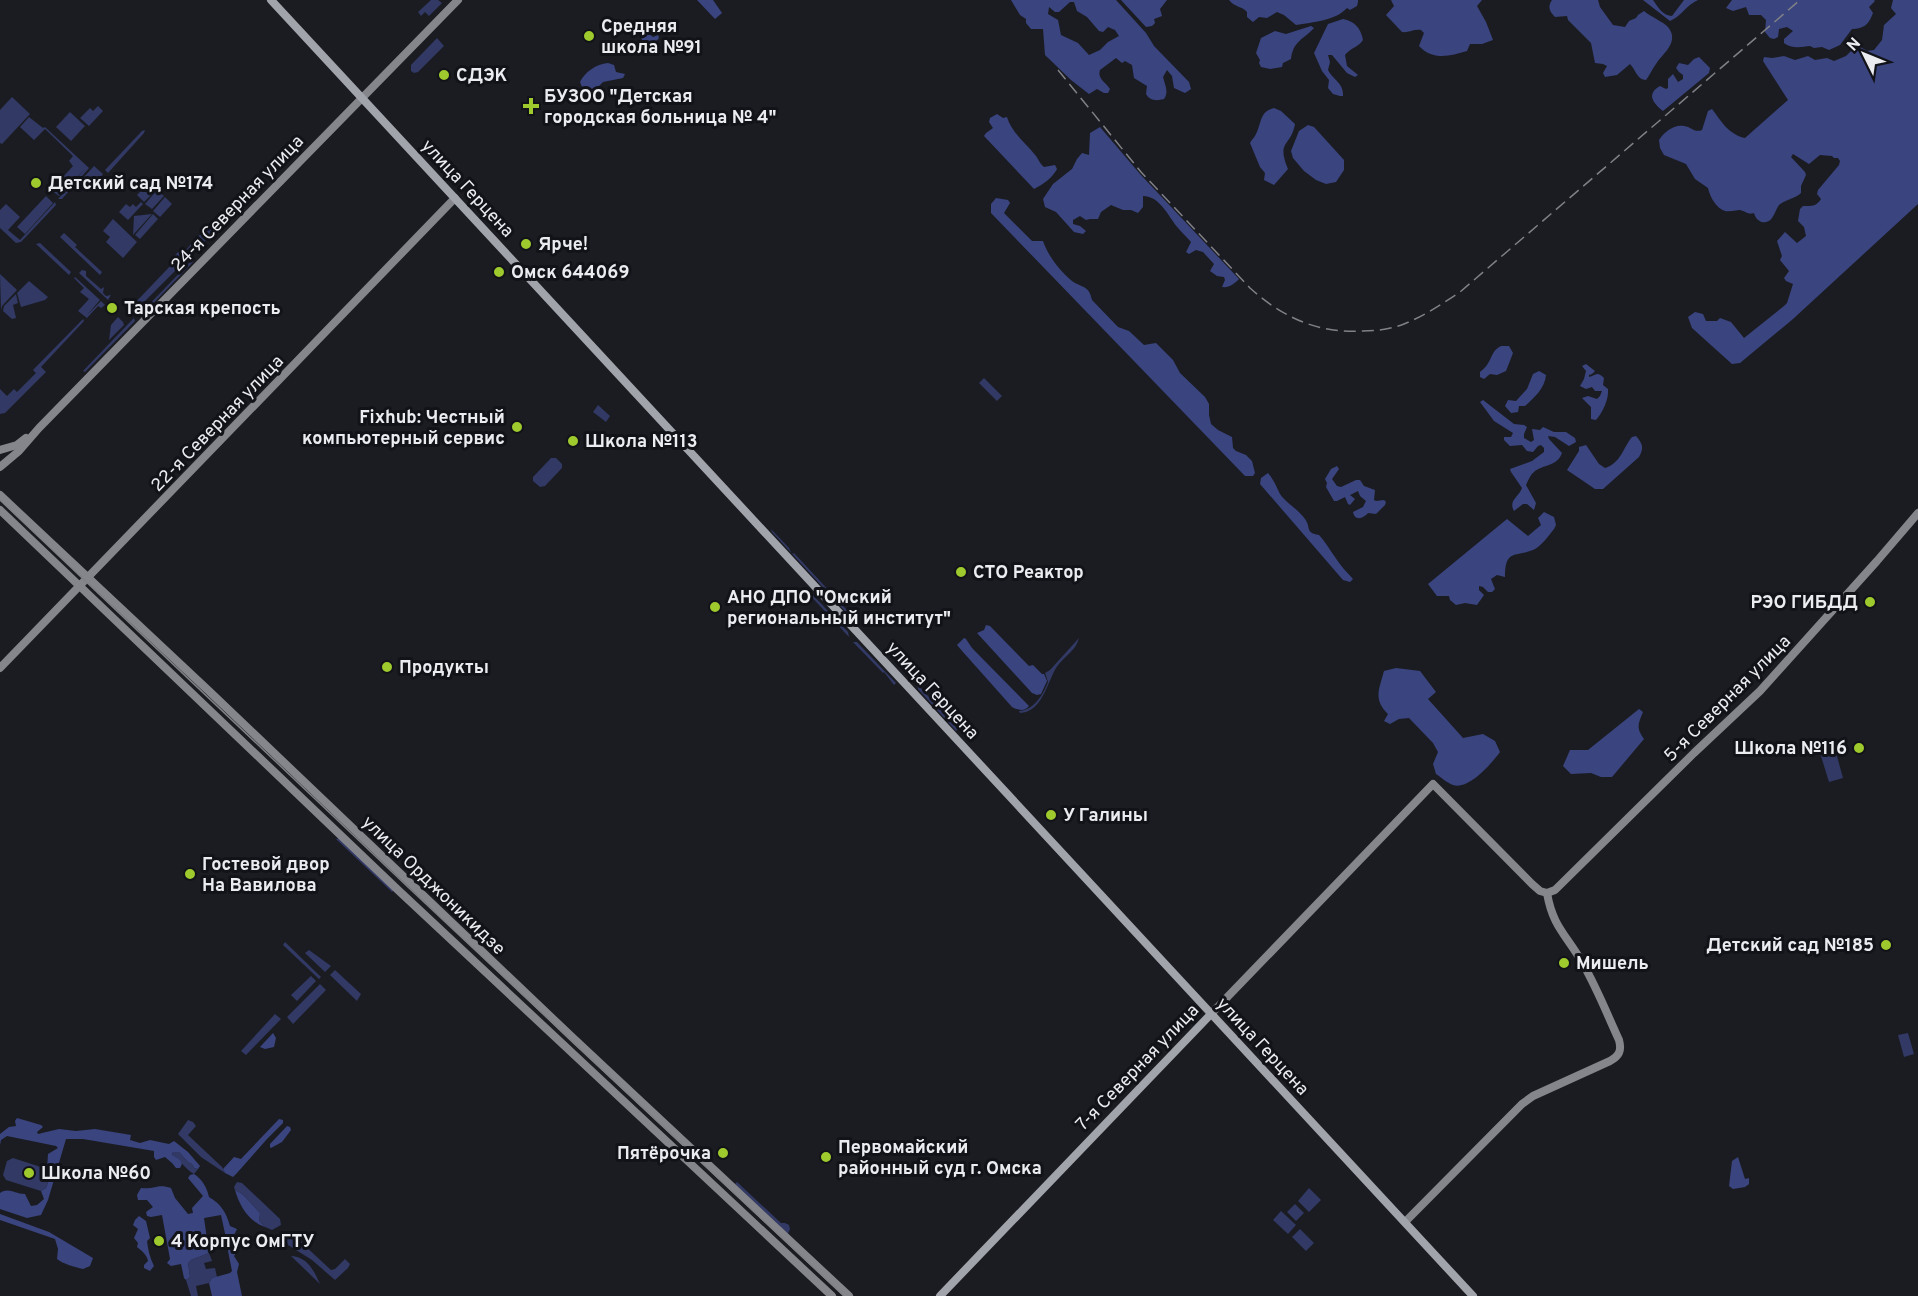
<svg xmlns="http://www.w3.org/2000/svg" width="1918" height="1296" viewBox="0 0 1918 1296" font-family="Overpass,sans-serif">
<rect width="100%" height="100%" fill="#1b1c22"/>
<g fill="#313964">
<path d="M431,0h7l4,3 -13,13 -4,-4 -4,4 -3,-4z"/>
<path d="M437,38l7,8 -26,26 -4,1 -3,-2v-6z"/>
<path d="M12,97l18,17 -28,30 -2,-1v-33z"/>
<path d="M98,106l5,5 -14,15 -9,-8 10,-10 3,3z"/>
<path d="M70,112l15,14 -14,15 -15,-14z"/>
<path d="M29,117l14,11 2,-1 44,41 -27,31h-4l28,-31 -27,28 -8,-6 22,-24 -4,-5 4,-5 -28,-27 -11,11 -14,-13z"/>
<path d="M145,130l-1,3 -36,40 -3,-3 37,-39z"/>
<path d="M94,166l9,8 -9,12 -10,-9z"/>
<path d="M149,182l8,7 -13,13 -7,-7z"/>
<path d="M157,190l7,6 -12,13 -7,-5z"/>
<path d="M46,196l7,7 -28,31 -8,-7z"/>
<path d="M165,197l7,7 -12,13 -7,-6z"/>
<path d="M55,202l1,3 -35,37 -5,1 -16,-15v-18l6,-6 14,13 -12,13 12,10z"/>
<path d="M141,202l2,2 -15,16 -9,-8 7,-8 4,3 3,-3 3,3z"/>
<path d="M152,214l-19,21 1,-19z"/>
<path d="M153,214l5,5 -18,20 -5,-4z"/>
<path d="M113,219l24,23 -14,16 -17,-16 4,-5 -7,-6z"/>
<path d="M208,226l6,6 -78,78 -4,-4 42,-44 -1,-4 5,-6 4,2z"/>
<path d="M64,233l13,12 -2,2 27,25 -2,3 -40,-38z"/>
<path d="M40,243l31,29 -2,3 -33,-31z"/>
<path d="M194,258l-1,4 -49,51 -4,1z"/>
<path d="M82,270l4,1v5l15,13 3,-2 -1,6 3,3 5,-1 -3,5 -29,-27z"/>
<path d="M0,274l17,16 -15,16 -1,4z"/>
<path d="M75,277l25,23 -13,15 14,-14 4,4 -4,3 -3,-2 -11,12 -9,-7 11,-12 -9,-7 4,-4 -10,-10z"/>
<path d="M29,281l19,16 -3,3 -24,7 -4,-14z"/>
<path d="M16,294l2,9 -5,2 3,13 -4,1 -9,-8 1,-5z"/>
<path d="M118,317l5,5 1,3 -15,15 2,-15z"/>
<path d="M134,318l1,3 -50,51 -2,-1z"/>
<path d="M83,319l1,2 -43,46 5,5 -41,41 -5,1v-25l7,7 7,-7 3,3 19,-19 -3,-3z"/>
<path d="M984,378l18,18 -5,5 -18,-18z"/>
<path d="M598,405l12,11 -4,6 -13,-10z"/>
<path d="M551,458h5l6,6v4l-17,18 -5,1 -7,-6v-4z"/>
<path d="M771,529l18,19 3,6 2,-1 64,69 -4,-1 -82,-89z"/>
<path d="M808,590l40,42 1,5 -42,-45z"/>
<path d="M1079,638c-3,13 -16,19 -23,30 -9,15 -14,44 -36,45l-1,-2c15,-1 24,-16 29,-29l-3,-9 5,-3z"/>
<path d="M853,642h4l39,41 -2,2 -10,-13 -1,1z"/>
<path d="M917,684l41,45 -2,2 -38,-42z"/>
<path d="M1835,749l8,29 -14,4 -9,-29z"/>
<path d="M340,838l54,52 -2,2 -56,-53z"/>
<path d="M285,942l36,35 -2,2 -36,-34z"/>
<path d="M309,950l22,16 -6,6 -20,-19z"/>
<path d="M335,970l26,24 -4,7 -27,-26z"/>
<path d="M311,976l5,5 -19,20 -6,-6z"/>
<path d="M320,984l6,6 -33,34 -6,-7z"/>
<path d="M275,1014l6,5 -35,36 -5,-4z"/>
<path d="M1908,1033l6,21 -10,3 -6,-22z"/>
<path d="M188,1120l5,2 3,4 -8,9 34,32 3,6 -24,-16 -23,-23z"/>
<path d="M173,1152h6l9,10 4,2 2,4 4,1 -4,5c-9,-5 -13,-14 -22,-18z"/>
<path d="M13,1158l34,11 4,4 -5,15 -5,3 -35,-11 -3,-5 4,-14z"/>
<path d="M237,1182l5,1 38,36 1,6 -9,5 -7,-3 -6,-6 1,-8c-8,-8 -15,-19 -25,-23l-1,-3z"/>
<path d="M737,1182l44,41h4l4,2 1,4 -2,5 -53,-50z"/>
<path d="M1309,1188l12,12 -12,12 -11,-11z"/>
<path d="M1295,1204l9,9 -8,8 -9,-9z"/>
<path d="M1281,1211l15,14 -8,9 -15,-14z"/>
<path d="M1300,1229l14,14 -8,8 -14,-14z"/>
<path d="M291,1233l6,2 6,9 28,26 4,-1 10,-10 5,5 -2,4 -13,12 -23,-20 -24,-15 -2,-6z"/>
<path d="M209,1253l3,8 -8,2 2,6 9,-1 2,9 -5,1 -3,5 -13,3 2,10h-7l-5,-16 4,-3 -2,-14 3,-3z"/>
<path d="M291,1256c17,1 23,15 29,28z"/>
</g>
<g fill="#3a447f" fill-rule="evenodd">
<path d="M697,0h16l9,13 -7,6z"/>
<path d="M1011,0h105l30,33 8,13 35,36 2,7 -6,4 -11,-5 -2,-12 -5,-6 -4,7c2,8 6,15 1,22 -7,2 -14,2 -18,-5l1,-8 -13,-8 -2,-13 -7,-4 -3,2 -6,-5 -16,12c-3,9 6,12 10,19l-2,4h-4l-7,-4 -8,5 -18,-14 -26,-25 -2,-26h-12l-5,-6v-4l-6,-4zM1070,2h4l3,9 10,6 12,14 4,1 5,-5 7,3 4,6 -11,6 -8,8 -11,5 -11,-12 -17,-8 -3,-15 -10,-6 1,-7 6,5h4z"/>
<path d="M1121,0h46l-7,9 2,7 -8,3 1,4 -3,3 -6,1z"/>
<path d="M1229,0h129v2l-1,4 -7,4 -3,-2c-12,13 -34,14 -51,17l-12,-10 -7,-3 -10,6 -8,-1 -6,5 -6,-5v-5c-5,-6 -13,-5 -18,-12z"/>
<path d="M1391,0h91l-5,6 9,16 7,18 -11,4h-12l-3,7c-17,5 -34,10 -48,-5l5,-13 -3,-3c-8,-1 -12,3 -19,2l-16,-17 8,-9z"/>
<path d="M1552,0h46l2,7 13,18 12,2 4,-6 7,-3 2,-3 6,-4c7,6 18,10 24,16 12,15 -5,26 -12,37 -4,5 -6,11 -10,16 -9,0 -10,-10 -16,-16l-13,11 -12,2 -2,-4 4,-7 -4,-2 -8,-1 -4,-20 -23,-23 -1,-4 -12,1c-5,-5 -8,-10 -3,-17z"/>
<path d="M1643,0h10c5,7 10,16 19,16l12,-16h14c-12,5 -16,16 -28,21z"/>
<path d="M1732,0h142l1,1 -6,6 4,6c-4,11 -9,16 -21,16l-12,16 -11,5 -7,-3 -8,1 -4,-2c-8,1 -19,3 -26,-3v-4l9,-8 -6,-4 -8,2 -1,8 -4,2 -4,-1 -5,-6 1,-12 -5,-5h-12l-3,-8 -13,4 -7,-3z"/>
<path d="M1893,0h25v204l-125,115 -53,44 -8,1 -40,-36 -4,-11 7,-5 8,2 3,7h11l3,-3 11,4 13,16 40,-32 3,-3 6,-19 -7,-3 -2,-3 5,-7 -9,-11 2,-4 -5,-15 8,-9 12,11 9,-7 -2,-9 -6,-6 2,-12 3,-3c8,0 13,1 18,-7l-4,-5 1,-4 21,-25 1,-4 -2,-3h-4l-2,-2 -12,-1 -11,9 -16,-10 -2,3 14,15 1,3 -5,11v7c-6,6 -15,6 -22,12 -3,4 -4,9 -7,13 -6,8 -16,4 -18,-5 -7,2 -8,-2 -14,-3 -4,0 -10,2 -15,1 -9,-3 -15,-14 -17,-23l-13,-9 -9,-15 -22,-9 -4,-7 -1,-8c5,-8 15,-16 25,-14 8,1 10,7 18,4l6,-19 4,-2c10,13 16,25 33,29l43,-38 -25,-39 1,-4 8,1 12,-2 11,4 13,-4 7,4 12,-2 7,3 12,-5 11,-11 10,6 7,-1 8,-10 2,-15 12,-11 -5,-6z"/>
<path d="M1343,19c11,2 18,9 20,21 -4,7 -13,8 -18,15l2,11 11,9 -3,2 -8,-4 -15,-18h-4l2,7 -2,8c5,10 16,13 15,26h-3l-7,-2 -5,-6 1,-8 -7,-9 -8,-18 14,-29z"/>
<path d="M1311,26l3,2c-10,11 -21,13 -23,31l-8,4 -1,4 -12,2 -9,-2 -2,-4 1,-3 -4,-7 5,-15 14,-7 11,3z"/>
<path d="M644,30l9,7 5,-2 1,3 -12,13 -8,4 -4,-3v-4l7,-8 -2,-6z"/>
<path d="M1699,57l11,11 -1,5 -46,38c-10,-8 -17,-17 -3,-25l6,3 2,-1v-9l5,-5 5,8 5,-3v-4l-4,-3 -3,-4 3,-5 9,2 6,-6z"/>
<path d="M608,63l6,2 2,7 9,2 -2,4 -20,4 -8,8 -13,-3 -2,-5c5,-10 16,-18 28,-19z"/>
<path d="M1274,108l7,3 14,13c-4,23 -19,16 -7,45l-14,16 -10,-5 1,-7 -5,-6 -10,-24c2,-4 5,-6 6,-9 6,-11 3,-22 18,-26z"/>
<path d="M997,114l6,4 4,-1c4,15 19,26 29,39 3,4 4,8 8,11l11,-2 2,4c-5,9 -13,15 -23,20l-50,-53 2,-3 7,-5 -4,-6 1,-4z"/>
<path d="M1308,125l6,2 30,33v10l-8,12 -10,2 -10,-4 -12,-9 -11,-13 -2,-7 8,-20z"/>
<path d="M1100,127l40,47 99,105c-5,5 -10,9 -17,8l3,-7 -1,-3 -7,-1 -7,-5 4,-7 -11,-12 -7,-2 -7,4 -3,-2 5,-10c-4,-5 -9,-9 -13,-14 -10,-12 -18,-32 -35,-32v11l-5,6 -7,-3h-8l-12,-5 -10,7 -3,7h-8l-4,1 -6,-4 -7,4v4l7,2 6,5 -3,3 -9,-2 -18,-20 -11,-5 -2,-8 10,-15 19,-15 5,-10 5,-6 7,2 1,-22z"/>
<path d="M996,198l12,2 2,3 -6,10 28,28h11c5,15 17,30 29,40 10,7 17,4 20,19l26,27 11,4 15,14 12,-2 17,17 7,13 25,24 4,7v11l2,9 7,6 14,7 1,11 3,3 10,4 6,6 3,12 -2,3h-8l-254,-263v-9z"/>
<path d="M1501,346h8l4,7 -7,18 -9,4 -7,-1 -6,5 -4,-2v-5c2,-2 5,-4 7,-7 5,-7 5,-15 14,-19z"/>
<path d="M1586,364l9,7 -3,3 -3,1v2c6,-1 8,-7 15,1l-1,7 5,4c1,10 -5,23 -12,31l-5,-1v-12l-9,-9 6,-2 9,3 3,-3 2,-5h-7l-3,-4 -6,2 -6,-3 4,-7 2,-8 -4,-5z"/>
<path d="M1539,371l7,4c-1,13 -12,23 -21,31h-6l-1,6 -7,1 -6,-7 3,-6 8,1 11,-12 6,-15z"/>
<path d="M1483,400l31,24 10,1 3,2 -3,7v4l7,4 3,-2 -2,-11 8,1 3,-3 11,5h12l9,6 1,4 -7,4 -14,-9 -7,-1 1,3 13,14c-5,14 -19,11 -28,19 -4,3 -6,9 -8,13l10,18 -2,7 -7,-6h-4l-9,7c-6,-11 5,-14 8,-23l-11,-16 -1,-3 22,-8 12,-9v-4l-3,-3 -3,1 -5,6 -6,-1 -5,-6 -12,1 -6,-6v-3h7l2,-4 -19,-12 -14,-19z"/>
<path d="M1636,436c7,8 8,12 3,21l-36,32h-8l-28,-19 12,-19v-4l7,-2 13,19 6,4c16,-5 18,-20 27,-31z"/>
<path d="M1337,466l2,3 -7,10 5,7 4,1 15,-7h4l4,6 11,4 -1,10 2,1 8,-1 2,2 -1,3 -9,9 -8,-1c-4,5 -13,9 -15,-1l10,-5 3,-6 -6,-5 -2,-5 -8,4 5,4 -5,6 -2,-1 -3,-7 -8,4h-3l-8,-14 1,-4 -2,-4 6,-10z"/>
<path d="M1268,473c6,7 8,13 12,21 6,9 18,15 25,25 6,8 0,14 14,16 9,10 15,22 24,33 3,4 7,7 10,11l-3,3 -7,-2 -83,-96 1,-6z"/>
<path d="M1544,512l10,5 2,8 -2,4c-5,6 -13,18 -21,21 -18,7 -28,-1 -28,27l-8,-2 -6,4 4,10 -3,3h-4l-5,-5 -4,-1v4l5,5 -7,10 -12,-2 -9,2 -6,-5 -1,-4h-12l-9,-12 79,-65 21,17 13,-11 -3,-7z"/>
<path d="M986,625l4,1 39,40 4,-1 9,9h2l3,7 -6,13 -4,1 -5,-2 -55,-60 7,-3z"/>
<path d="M964,638l2,1 6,9 57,58c-5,6 -11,4 -17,1l-49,-55 -6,-7z"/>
<path d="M1396,668l24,3 16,21 -8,7 35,39 20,-4 12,7 5,11c-9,12 -31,38 -47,33 -6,-2 -12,-8 -17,-11l-3,-10 5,-12 -5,-9 -24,-25 -10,1 -9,5 -6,-3 4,-7c-15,-15 -9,-24 -4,-43z"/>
<path d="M1639,709l4,3c-5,12 -7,16 1,27l-32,38h-11l-10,-4 -20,1 -8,-8 7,-16h18z"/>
<path d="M273,1033l3,5 -2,9 -9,2 -5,-2z"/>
<path d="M17,1118l24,7 2,2 -6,5 1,2 21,-5 17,2 19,-2 36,6 -1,5 10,3 10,-3 19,4 5,-3 14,11 12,14 -2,3 -4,-1 -2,-4 -4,-2 -9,-10h-6l-1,3 8,5 2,4 -2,4h-4l-4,-5 -7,-6 -9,3 -2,-3v-6l-71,-12h-17l-18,61 -7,15 -14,3 -27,-9v-16c9,-6 14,1 25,1l6,12 6,-1 7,-6 -3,-8 5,-3 5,-14 -4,-5 1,-15 10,-6 -2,-2 -49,-10 -6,4 -1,5v-11l9,-7 7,-1 -1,-5z"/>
<path d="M279,1119l4,1v3l-16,16 -30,34 -4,4 -8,-4 -2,-4 11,-12 7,2z"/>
<path d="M287,1126l3,1 1,3 -9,12 -11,6 -1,-1v-3z"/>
<path d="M1738,1157l7,22 4,-1v6l-4,3 -12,2 -4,-3 3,-25z"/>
<path d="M194,1174c8,5 13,14 15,23 12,7 17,15 21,29l7,3 -3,6 -8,3 -5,-23 -17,3 5,35 -18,7 -3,3 2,14 -4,3 -2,-2 -3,-14 -10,2 -4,-3 3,-4 -8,-44 -11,2 -4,-1 -1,-4 7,-5 -6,-7h-9l-1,-5 4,-7c14,2 16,-5 30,0l4,10 13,16 5,-1 -1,-5 11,-12 -15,-18 2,-3z"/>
<path d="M235,1190c10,4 17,15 25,23l-1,8 6,6c-16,-5 -26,-22 -30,-37z"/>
<path d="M0,1214l49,18 44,26 -3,8 -7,3c-8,-2 -20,-5 -26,-10l1,-10 -3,-10 -55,-19z"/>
<path d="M139,1216l7,5 4,17 -3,3c1,9 3,17 7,25l-4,5 -6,-3v-3l4,-4c-1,-6 -6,-10 -11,-14l1,-4 -4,-5 4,-9 -5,-4 2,-5z"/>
<path d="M235,1242l4,6 -5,8 5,8 -2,8 5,24h-30l-3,-13 3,-5 18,-5 2,-2 -4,-20 2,-8z"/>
</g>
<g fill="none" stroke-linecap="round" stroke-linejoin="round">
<g stroke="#85868b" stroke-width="8">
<path d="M0,450l17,-5 9,-7"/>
<path d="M0,467l19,-16 20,-23 419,-428"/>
<path d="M0,495l209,196 363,346 277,259"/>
<path d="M0,510l398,380 434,406"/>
<path d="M0,668l455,-470"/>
<path d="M1547,893l8,-3 139,-137 66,-62 117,-130 41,-48"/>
<path d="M1211,1014l222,-230 99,100 8,7 7,2"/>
<path d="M1405,1222l117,-118 11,-8 77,-35c9,-5 12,-10 9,-21 -12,-26 -22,-52 -36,-76 -16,-29 -30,-36 -36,-71"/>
</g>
<g stroke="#a2a4ab" stroke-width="8">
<path d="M271,0l1202,1296"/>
<path d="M940,1296l271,-282"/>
</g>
<path stroke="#808186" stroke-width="1.5" d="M0,500l409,388 435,408"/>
<path stroke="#808186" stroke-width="1.5" stroke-dasharray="12 6" stroke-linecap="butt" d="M1058,70l83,102 109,116c32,29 68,46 113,43 13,0 28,-2 41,-7 20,-8 38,-20 56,-32l340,-292"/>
</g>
<g fill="#9fca2d" stroke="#121319" stroke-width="2">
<circle cx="589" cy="36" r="6"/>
<circle cx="444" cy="75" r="6"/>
<path d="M528 97h6v6h6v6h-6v6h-6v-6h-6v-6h6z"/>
<circle cx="36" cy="183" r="6"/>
<circle cx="526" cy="244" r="6"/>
<circle cx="499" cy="272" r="6"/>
<circle cx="112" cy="308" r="6"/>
<circle cx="517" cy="427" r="6"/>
<circle cx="573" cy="441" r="6"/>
<circle cx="961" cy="572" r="6"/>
<circle cx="1870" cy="602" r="6"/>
<circle cx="715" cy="607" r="6"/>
<circle cx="387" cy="667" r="6"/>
<circle cx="1859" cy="748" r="6"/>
<circle cx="1051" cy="815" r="6"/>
<circle cx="190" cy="874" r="6"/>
<circle cx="1886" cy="945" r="6"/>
<circle cx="1564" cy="963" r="6"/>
<circle cx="723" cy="1153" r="6"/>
<circle cx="826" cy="1157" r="6"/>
<circle cx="29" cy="1173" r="6"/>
<circle cx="159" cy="1241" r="6"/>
</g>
<g text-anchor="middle" stroke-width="6" stroke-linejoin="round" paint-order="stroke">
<g font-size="18" font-weight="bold" fill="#ebecf0" stroke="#121319" text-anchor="start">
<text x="601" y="32">Средняя<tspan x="601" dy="21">школа №91</tspan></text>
<text x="456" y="81">СДЭК</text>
<text x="544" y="102">БУЗОО "Детская<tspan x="544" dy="21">городская больница № 4"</tspan></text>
<text x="48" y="189">Детский сад №174</text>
<text x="538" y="250">Ярче!</text>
<text x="511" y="278">Омск 644069</text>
<text x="124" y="314">Тарская крепость</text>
<text x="505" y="423" text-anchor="end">Fixhub: Честный<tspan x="505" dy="21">компьютерный сервис</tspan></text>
<text x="585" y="447">Школа №113</text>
<text x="973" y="578">СТО Реактор</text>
<text x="727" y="603">АНО ДПО "Омский<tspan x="727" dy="21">региональный институт"</tspan></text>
<text x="1858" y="608" text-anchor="end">РЭО ГИБДД</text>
<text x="399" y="673">Продукты</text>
<text x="1847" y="754" text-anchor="end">Школа №116</text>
<text x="1063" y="821">У Галины</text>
<text x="202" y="870">Гостевой двор<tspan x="202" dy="21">На Вавилова</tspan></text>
<text x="1874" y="951" text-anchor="end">Детский сад №185</text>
<text x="1576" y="969">Мишель</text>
<text x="838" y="1153">Первомайский<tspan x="838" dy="21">районный суд г. Омска</tspan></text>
<text x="711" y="1159" text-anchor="end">Пятёрочка</text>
<text x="41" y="1179">Школа №60</text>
<text x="171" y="1247">4 Корпус ОмГТУ</text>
</g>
<g font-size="18" fill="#ebecf0" stroke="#121319">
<text transform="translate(468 188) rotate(47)" y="6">улица Герцена</text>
<text transform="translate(237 203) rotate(-46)" y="6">24-я Северная улица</text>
<text transform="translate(217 423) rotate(-46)" y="6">22-я Северная улица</text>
<text transform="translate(933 690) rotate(47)" y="6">улица Герцена</text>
<text transform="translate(1727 698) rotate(-45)" y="6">5-я Северная улица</text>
<text transform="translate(434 885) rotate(44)" y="6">улица Орджоникидзе</text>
<text transform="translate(1263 1046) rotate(47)" y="6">улица Герцена</text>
<text transform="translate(1137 1067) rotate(-46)" y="6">7-я Северная улица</text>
</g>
</g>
<g transform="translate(1864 54) rotate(313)" stroke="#121319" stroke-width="4.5" paint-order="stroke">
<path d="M0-4.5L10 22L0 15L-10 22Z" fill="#ebecf0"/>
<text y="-9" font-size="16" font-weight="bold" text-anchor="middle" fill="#ebecf0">N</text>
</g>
</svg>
